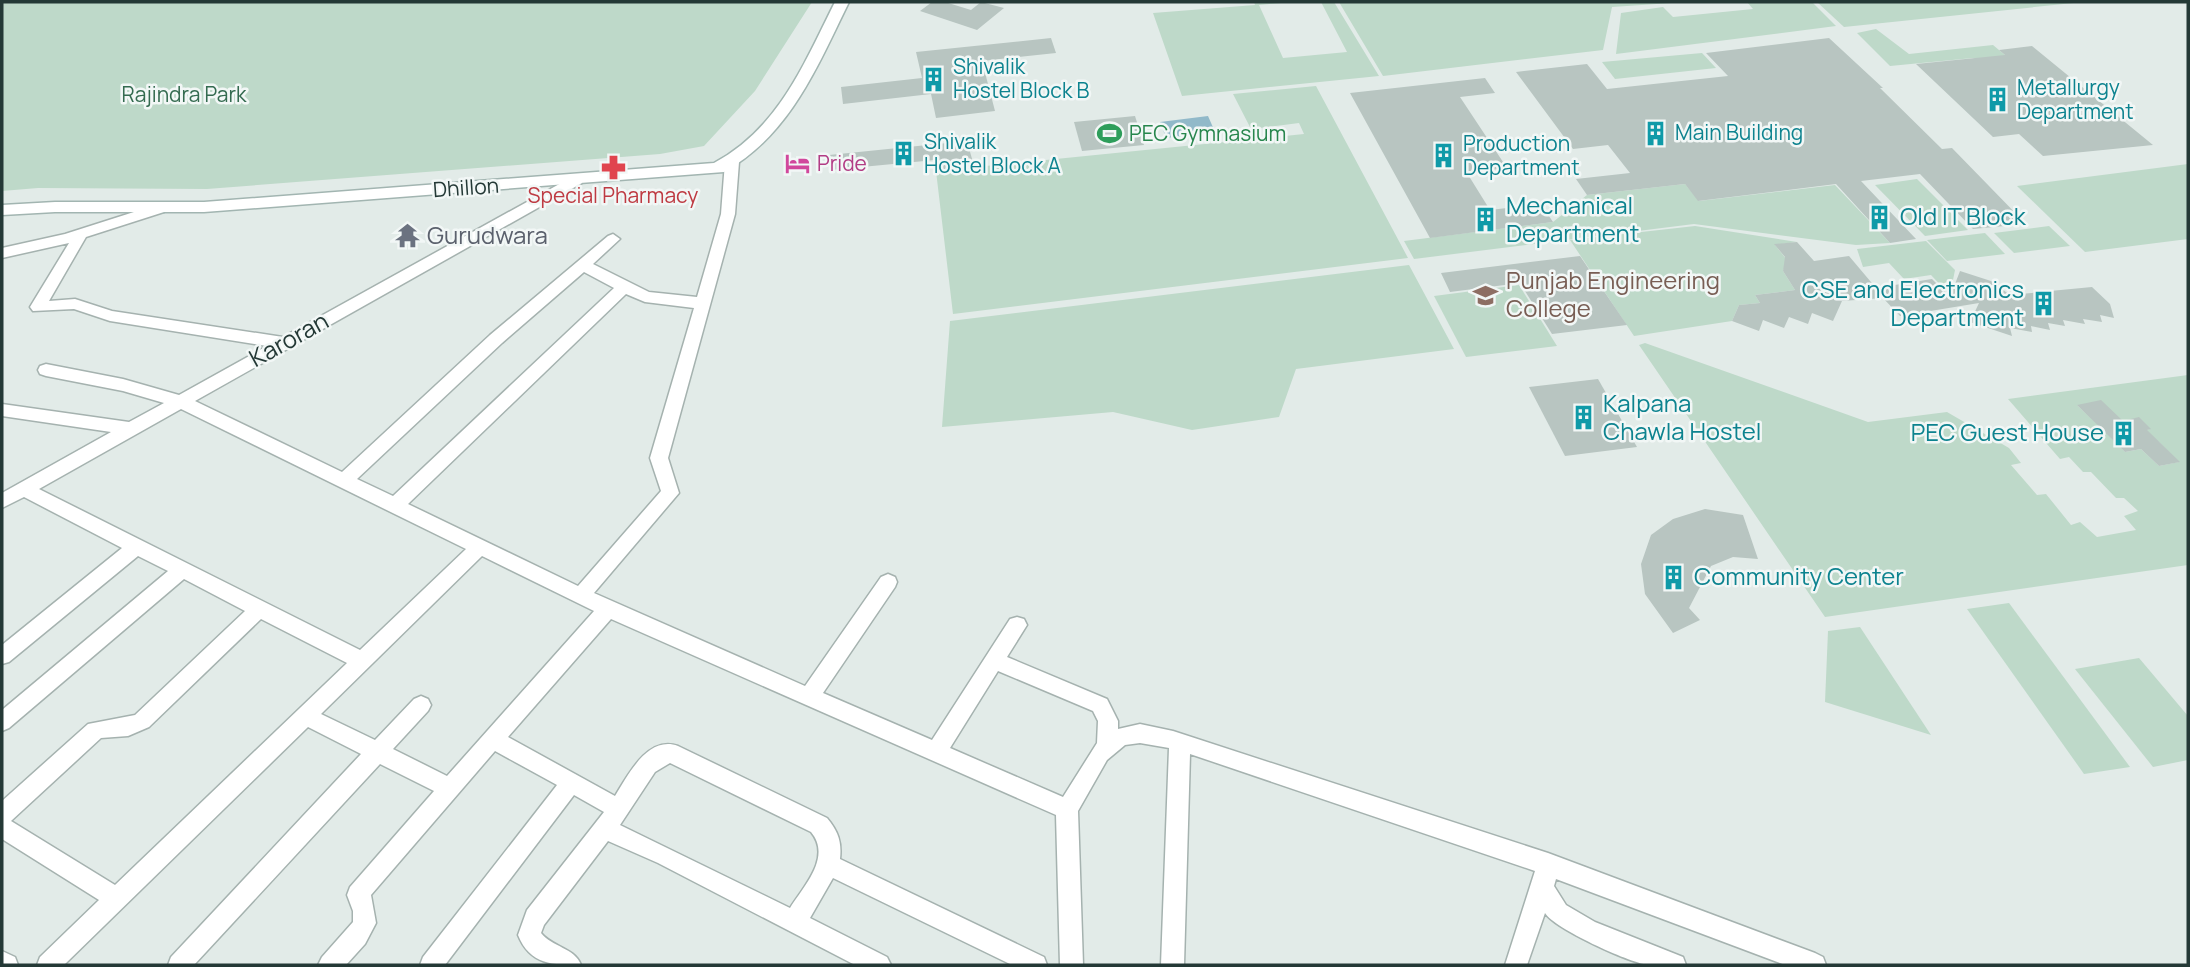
<svg xmlns="http://www.w3.org/2000/svg" width="2190" height="967" viewBox="0 0 2190 967" font-family="Manrope,sans-serif">
<rect width="100%" height="100%" fill="#e2ebe8"/>
<g fill="#bed9c9" fill-rule="evenodd">
<path d="M2,2h810l-57,89 -51,55 -44,8 -453,35 -169,-1 -36,3z"/>
<path d="M1254,2h38l-33,3 24,53 64,-6 -26,-50h13l45,74 -197,20 -29,-83 102,-8z"/>
<path d="M1339,2h347l-74,5 -9,43 -220,26z"/>
<path d="M1747,2h65l24,24 -220,28 5,-41 42,-6 10,10 80,-8z"/>
<path d="M1817,2h266l-239,25z"/>
<path d="M1876,29l33,25 84,-9 56,47 -76,-34 -83,8 -33,-33z"/>
<path d="M1702,53l14,15 -101,11 -13,-17z"/>
<path d="M1316,86l92,172 -455,56 -17,-143 368,-37 -5,-11 -48,6 -18,-35z"/>
<path d="M2188,164v75l-103,13 -68,-66z"/>
<path d="M1917,179l51,51 -43,6 -50,-51z"/>
<path d="M1685,184l14,17 136,-16 55,58 -34,2 -162,-21 -280,35 -10,-18 149,-19 34,-27z"/>
<path d="M1695,226l102,16 -22,3 12,15 -4,11 12,19 -40,5 5,8 -21,2 -7,16 -98,15 -64,-96z"/>
<path d="M2049,226l21,20 -56,7 -20,-20z"/>
<path d="M1985,233l20,21 -58,7 -20,-21z"/>
<path d="M1926,241l29,29 -5,25 -19,-20 -27,4 -15,-16 -26,4 -6,-18z"/>
<path d="M1409,265l45,84 -158,20 -17,48 -87,13 -79,-18 -171,15 8,-106z"/>
<path d="M1519,285l38,61 -91,11 -32,-61z"/>
<path d="M1645,343l223,79 79,-10 62,36 12,15 -10,2 26,30 9,-1 25,31 9,-3 17,15 39,-7 -12,-14 14,-5 -14,-13h-8l-25,-26h-8l-14,-15 -9,2 -52,-60 180,-24v190l-363,52 -186,-272zM2077,405l46,16 16,-3 11,11 -12,3 21,10 20,20 -20,4 -18,-17 -16,3 -18,-18 10,-10 -17,3z"/>
<path d="M2009,603l121,164 -46,7 -117,-165z"/>
<path d="M1860,627l71,108 -106,-33 3,-71z"/>
<path d="M2139,658l49,58v44l-35,7 -78,-98z"/>
</g>
<path fill="#91b9c9" d="M1208,116l7,16 -49,6 -6,-16z"/>
<g fill="#b8c5c1">
<path d="M932,2h13l26,8 10,-8 23,6 -27,22 -57,-19z"/>
<path d="M1051,38l5,15 -74,8 13,50 -59,7 -5,-24 -88,10 -2,-17 81,-9 -6,-26z"/>
<path d="M1829,38l54,50h-3l62,61 10,-1 74,76 -53,5 -53,-55 -59,7 55,58 -26,4 -54,-59 -138,17 -13,-17 -98,11 -11,-16 54,-6 -22,-28 -35,4 -57,-77 71,-8 20,25 121,-13 -22,-23z"/>
<path d="M2032,46l121,99 -110,11 -24,-22 -26,3 -77,-73 89,-9 -6,-5z"/>
<path d="M1485,78l10,15 -35,4 47,71 -40,5 23,37 51,-6 12,18 -123,16 -80,-145z"/>
<path d="M1135,116l9,29 -62,6 -8,-29z"/>
<path d="M967,141l7,25 -38,5 -1,-11 -105,10 -1,-15z"/>
<path d="M1797,242l17,19 35,-5 27,32 56,-9 18,18 10,-26 31,10 19,14 82,-8 18,17 4,14 -14,-3 2,7 -19,-3 2,5 -22,-4 2,6 -17,-3 2,7 -19,-4 1,6 -22,-4 2,8 -42,-14 9,-19 -79,13 -17,-18 -41,3 -9,20 -21,-8 -4,11 -19,-7 -5,11 -21,-8 -4,11 -27,-10 7,-16 21,-2 -5,-8 40,-5 -12,-19 2,-14 -11,-13z"/>
<path d="M1580,256l47,69 -75,9 -32,-51 -70,9 -9,-19z"/>
<path d="M1598,379l39,68 -72,9 -36,-69z"/>
<path d="M2101,400l22,21 16,-4 12,12 -4,1 33,32 -21,4 -18,-17 -16,3 -48,-47z"/>
<path d="M1705,509l38,6 15,44 -25,-2 -22,9 -22,42 11,12 -27,13 -28,-39 -4,-30 10,-29 22,-16z"/>
</g>
<g fill="none" stroke-linecap="round" stroke-linejoin="round">
<defs>
<g id="street">
<path d="M732,158l7,4 -4,52 -67,244 11,35 -85,100 211,93 76,-109 7,-3 7,3 2,5 -2,5 -72,106 109,47 78,-121 7,-2 7,2 3,6 -20,32 100,42 11,22v8l22,-5 33,7 375,122 267,100 8,4 3,8h-41l-229,-86 -2,7 12,19 29,17 88,35 3,8c-12,0 -26,2 -38,0 -20,-3 -93,-36 -103,-52l-18,52h-22l30,-94 -345,-117 -6,211h-23l8,-217 -29,-5 -15,2 -18,15 -29,51 5,154h-23l-4,-150 -445,-196 -103,118 107,59c13,-21 33,-61 63,-50l149,72c11,13 15,24 13,41l204,98 3,8h-35l-179,-87 -23,40 77,39 4,8h-36l-197,-102 -50,-22 -64,84 -3,8c11,14 34,15 40,32 -28,0 -51,0 -63,-30l9,-25 77,-98 -30,-17 -129,170h-25l3,-8 134,-172 -62,-34 -124,144 5,28 -11,21 -19,21h-28l4,-8 31,-35v-11l-6,-16 3,-8 84,-96 -54,-27 -186,201h-26l3,-8 190,-203 -53,-27 -244,238h-27l3,-8 59,-57 -97,-61v-38l86,-77 47,-9 110,-104 -61,-32 -175,149 -7,3v-21l166,-139 -30,-15 -129,106 -7,2v-19l120,-97 -98,-51 -22,11v-15l109,-61 -109,-16v-12l127,18 35,-19 -41,-12 -77,-15 -6,-2 -2,-4 2,-4 6,-2 77,15 56,16 88,-49 -157,-25 -36,-12 -41,2 -3,-4 39,-64 -67,15v-10l63,-14 94,-30 5,2v6l-78,25 -37,64 26,-2 37,12 171,26 289,-160h10v6l-387,218 147,71 148,-137 118,-99 5,-2 7,5 -27,25 56,28 48,5 24,-83 4,-52zM584,272l30,16 -221,208 -36,-17 145,-136zM626,294l19,8 49,6 -44,150 11,33 -83,95 -170,-82zM181,409l285,140 -106,101 -321,-161zM482,556l112,55 -147,165 -54,-27 35,-38 3,-6 -3,-6 -7,-3 -7,3 -39,41 -54,-26zM261,619l86,44 -232,222 -104,-64 90,-83 27,-2 21,-9zM998,671l95,40 5,10 -1,22 -34,54 -113,-49zM670,763l141,69c21,25 -7,54 -21,76l-170,-83 35,-53z"/>
<path d="M2,951l13,6 3,8h-16z"/>
</g>
<path id="secondary" d="M835,2h14c-32,65 -59,133 -125,170l-520,40h-149l-53,3v-10l53,-3h149l510,-39c64,-34 90,-99 121,-161z"/>
</defs>
<use href="#street" stroke="#a5b2af" stroke-width="3"/>
<use href="#secondary" stroke="#a2b5b1" stroke-width="3"/>
<use href="#street" fill="#fff" fill-rule="evenodd"/>
<use href="#secondary" fill="#fff" fill-rule="evenodd"/>
</g>
<defs>
<symbol id="building-bare" viewBox="-9 -9 18 18"><path d="M-4-6H4V6H1V3H-1V6H-4ZM-2.5-4.3h1.7v1.8h-1.7ZM.8-4.3h1.7v1.8H.8ZM-2.5-1h1.7V.8h-1.7ZM.8-1h1.7V.8H.8Z" fill="#0f9aa8" stroke="#f2f7f6" stroke-width="2.5" paint-order="stroke"/></symbol>
<symbol id="stadium-bare" viewBox="-9 -9 18 18"><path d="M0-5a6.5 5 0 1 0 0 10a6.5 5 0 1 0 0-10ZM-3.5-1.8h7v3.6h-7Z" fill="#2e9e5b" stroke="#f2f7f6" stroke-width="2.5" paint-order="stroke"/></symbol>
<symbol id="hotel-bare" viewBox="-9 -9 18 18"><path d="M-6-4.5h1.5V1H6V5H4.5V3h-9V5H-6ZM-4 0a1.8 1.8 0 1 1 3.6 0ZM.5 0V-2.5h3Q6-2.5 6 0Z" fill="#d1479c" stroke="#f2f7f6" stroke-width="2.5" paint-order="stroke"/></symbol>
<symbol id="pharmacy-bare" viewBox="-9 -9 18 18"><path d="M-2-6h4v4h4v4h-4v4h-4v-4h-4v-4h4Z" fill="#e0444e" stroke="#f2f7f6" stroke-width="2.5" paint-order="stroke"/></symbol>
<symbol id="temple-bare" viewBox="-9 -9 18 18"><path d="M0-6L5-2H3V0L6.5 2.5H4V6H1.5V3h-3V6H-4V2.5H-6.5L-3 0V-2H-5Z" fill="#6b7280" stroke="#f2f7f6" stroke-width="2.5" paint-order="stroke"/></symbol>
<symbol id="university-bare" viewBox="-9 -9 18 18"><path d="M0-5L7-2L0 1L-7-2ZM-4 1L0 2.5L4 1V4Q0 6-4 4Z" fill="#8d6e63" stroke="#f2f7f6" stroke-width="2.5" paint-order="stroke"/></symbol>
</defs>
<g fill-rule="evenodd">
<use href="#building-bare" x="916" y="62" width="35" height="35"/>
<use href="#building-bare" x="1980" y="82" width="35" height="35"/>
<use href="#building-bare" x="1638" y="116" width="35" height="35"/>
<use href="#stadium-bare" x="1092" y="116" width="35" height="35"/>
<use href="#building-bare" x="886" y="136" width="35" height="35"/>
<use href="#building-bare" x="1426" y="138" width="35" height="35"/>
<use href="#hotel-bare" x="780" y="146" width="35" height="35"/>
<use href="#pharmacy-bare" x="596" y="150" width="35" height="35"/>
<use href="#building-bare" x="1862" y="200" width="35" height="35"/>
<use href="#building-bare" x="1468" y="202" width="35" height="35"/>
<use href="#temple-bare" x="390" y="218" width="35" height="35"/>
<use href="#university-bare" x="1468" y="278" width="35" height="35"/>
<use href="#building-bare" x="2026" y="286" width="35" height="35"/>
<use href="#building-bare" x="1566" y="400" width="35" height="35"/>
<use href="#building-bare" x="2106" y="416" width="35" height="35"/>
<use href="#building-bare" x="1656" y="560" width="35" height="35"/>
</g>
<g text-anchor="middle" stroke-width="5" stroke-linejoin="round" paint-order="stroke">
<g font-size="21" fill="#0d838f" stroke="#f2f7f6" text-anchor="start">
<text x="953" y="74">Shivalik<tspan x="953" dy="24">Hostel Block B</tspan></text>
<text x="2017" y="95">Metallurgy<tspan x="2017" dy="24">Department</tspan></text>
<text x="1675" y="140">Main Building</text>
<text x="924" y="149">Shivalik<tspan x="924" dy="24">Hostel Block A</tspan></text>
<text x="1463" y="151">Production<tspan x="1463" dy="24">Department</tspan></text>
</g>
<g font-size="21" fill="#346b50" stroke="#f2f7f6">
<text x="184" y="102">Rajindra Park</text>
</g>
<g font-size="21" fill="#27864d" stroke="#f2f7f6" text-anchor="start">
<text x="1129" y="141">PEC Gymnasium</text>
</g>
<g font-size="21" fill="#b23c85" stroke="#f2f7f6" text-anchor="start">
<text x="817" y="171">Pride</text>
</g>
<g font-size="21" fill="#243936" stroke="#f2f7f6">
<text transform="translate(466 188) rotate(-4)" y="7">Dhillon</text>
</g>
<g font-size="21" fill="#be3a42" stroke="#f2f7f6">
<text x="613" y="203">Special Pharmacy</text>
</g>
<g font-size="24" fill="#0d838f" stroke="#f2f7f6" text-anchor="start">
<text x="1506" y="214">Mechanical<tspan x="1506" dy="28">Department</tspan></text>
<text x="1900" y="225">Old IT Block</text>
<text x="2024" y="298" text-anchor="end">CSE and Electronics<tspan x="2024" dy="28">Department</tspan></text>
<text x="1603" y="412">Kalpana<tspan x="1603" dy="28">Chawla Hostel</tspan></text>
<text x="2104" y="441" text-anchor="end">PEC Guest House</text>
<text x="1694" y="585">Community Center</text>
</g>
<g font-size="24" fill="#5b616d" stroke="#f2f7f6" text-anchor="start">
<text x="427" y="244">Gurudwara</text>
</g>
<g font-size="24" fill="#785e54" stroke="#f2f7f6" text-anchor="start">
<text x="1506" y="289">Punjab Engineering<tspan x="1506" dy="28">College</tspan></text>
</g>
<g font-size="24" fill="#243936" stroke="#f2f7f6">
<text transform="translate(289 340) rotate(-29)" y="8">Karoran</text>
</g>
</g>
<rect width="2190" height="967" fill="none" stroke="#243936" stroke-width="7"/>
</svg>
